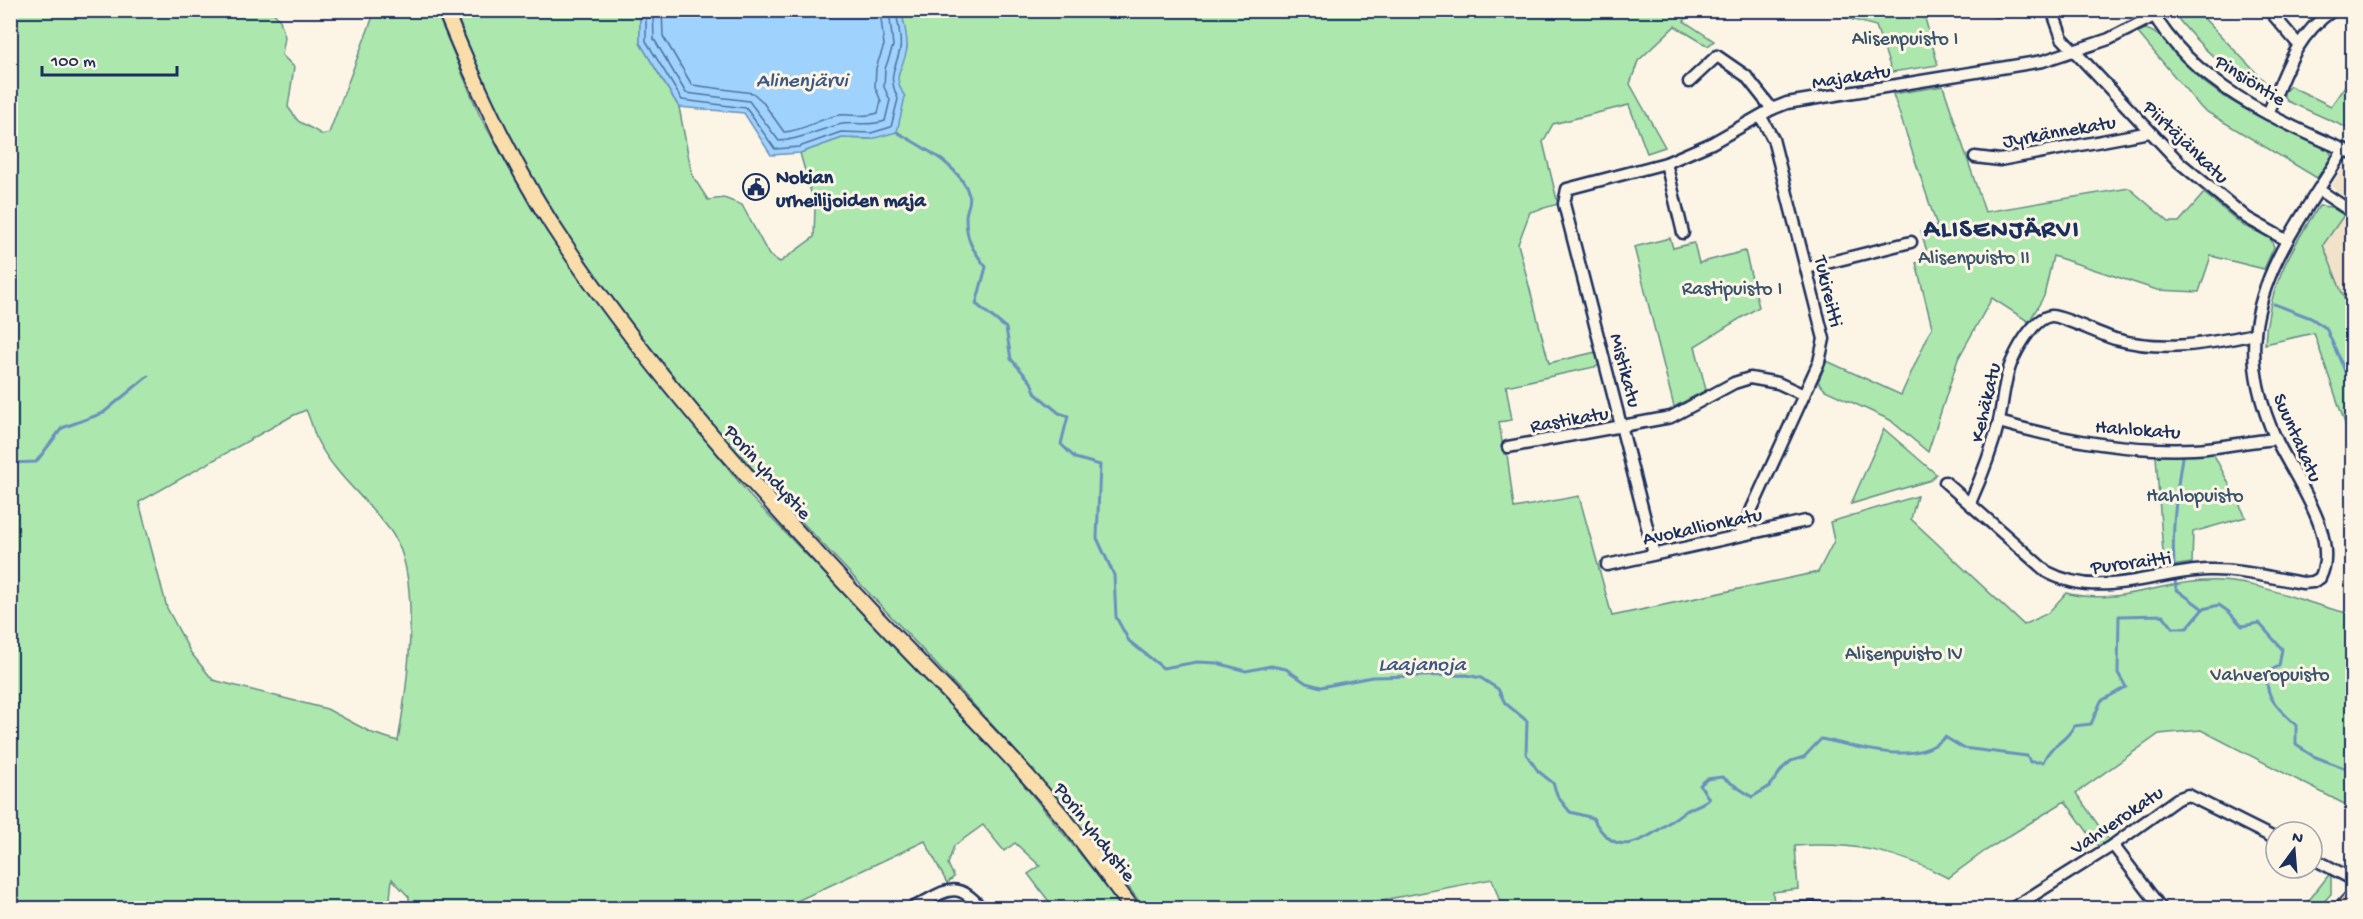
<svg xmlns="http://www.w3.org/2000/svg" width="2363" height="919" viewBox="0 0 2363 919" font-family="'Gochi Hand',sans-serif">
<rect width="100%" height="100%" fill="#fcf5e5"/>
<filter id="ink" filterUnits="userSpaceOnUse"><feTurbulence type="fractalNoise" baseFrequency=".0167" numOctaves="2"/><feDisplacementMap in="SourceGraphic" scale="12" xChannelSelector="R" yChannelSelector="G"/><feConvolveMatrix kernelMatrix="1 2 1 2 8 2 1 2 1" color-interpolation-filters="sRGB"/></filter>
<g filter="url(#ink)">
<g fill="#f2e2ca">
<path d="M2345,164h7v37l-16,-10 -4,-6z"/>
<path d="M2344,215l8,6v97l-29,-73z"/>
</g>
<g fill="#ace7ad" stroke="#648b86" stroke-width="1.5" fill-rule="evenodd">
<path d="M10,11h262l8,9 5,17 -3,18 12,12 -6,40 10,14 25,14 6,-2 46,-122h61l44,105 52,93 60,87 159,201 255,266 118,145h-70l-26,-34 12,-8 -25,-23 -11,8 -21,-26 -29,21 -6,18 6,13 -7,6 -22,-42 -143,67h-373v-11l-17,-18 -3,29h-378zM306,410c5,10 7,21 11,30 18,36 53,62 75,93 31,44 15,156 6,208l-26,-8 -45,-24 -114,-29 -22,-27 -24,-45 -28,-106 153,-86z"/>
<path d="M455,11h185v32l39,64 13,68 16,25 16,-2 18,7 27,50 11,7 34,-25 1,-30 -15,-54 42,-15 29,1 26,-55 1,-14 9,-22 -5,-37h791l-9,10 30,20 -6,5 -33,-20 -37,35 -8,23 35,63 -18,6 -18,-48 -76,19 -10,18 15,62 -28,8 -12,32 3,11 28,108 47,-11 3,14 -93,20 6,34 -13,2 5,32h3l7,54 65,-12 33,120 206,-44 16,-31 -4,-19 87,-26 -6,23 113,106 24,-12 18,-20c52,14 101,-15 154,-12 47,2 87,24 132,33v194l-151,-78 -42,4 -83,59 34,49 -10,7 -35,-48 -80,50 -37,27c-49,-27 -98,-36 -153,-32l3,43 -25,3 1,16h-272l-10,-29 -119,23 -1,6h-228c-169,-230 -396,-413 -561,-648 -51,-73 -96,-167 -128,-249z"/>
<path d="M1820,11h103l15,54 -46,7 -16,-46z"/>
<path d="M2172,11h25l72,75c-34,0 -78,-50 -97,-75z"/>
<path d="M2145,29c19,3 43,40 60,54 37,29 80,46 122,64l5,9 -15,22 -115,-69 -64,-76z"/>
<path d="M2352,76v54l-65,-29 -4,-8 7,-7 41,20z"/>
<path d="M1943,86l42,126 144,-24 40,34h10l25,-29 40,33 26,11 4,10 -10,22 -53,-13 -12,36 -42,-2 -104,-34 -9,40 -15,26 -37,-24 -34,61 -30,93 -38,-32 -65,-30 -7,-8 9,-21 74,34 31,-68 -16,-64 13,-4 -8,-28 16,-5 -44,-132z"/>
<path d="M2319,206l12,1 13,8 -21,30 29,73v126l-38,-111 -49,11c2,-54 25,-94 54,-138z"/>
<path d="M1670,238l3,10 21,-5 5,20 46,-12 14,56 -64,39 11,44 -32,17 -40,-160z"/>
<path d="M1884,429l52,45 -5,6 -80,24z"/>
<path d="M2213,453l33,64 -53,15 -1,31 -28,4 -8,-111z"/>
<path d="M2331,872v22l-13,14h-15z"/>
</g>
<path fill="#9fd3fd" stroke="#6a91bd" stroke-width="1.5" d="M640,11h262c1,11 6,26 5,37 -3,23 -17,24 -2,49l-8,35 -26,7 -29,-1 -42,15 -29,2 -27,-42 -65,-6 -39,-64z"/>
<g fill="none" stroke-linecap="round" stroke-linejoin="round">
<g stroke="#50719e" stroke-width="1.5">
<path d="M646,10v31l36,59 64,8 29,41 24,-2 42,-15 30,1 20,-6 7,-28c-11,-25 -3,-27 2,-50 2,-12 -3,-27 -4,-39"/>
<path d="M653,10l1,29 32,54 63,8 30,40c22,-1 38,-11 59,-16 16,-4 31,2 47,-4l5,-21 -6,-13 1,-18 8,-23 -4,-36"/>
<path d="M662,10l1,26 29,49 61,8 9,8 22,31c20,-1 36,-14 55,-17 14,-1 26,3 39,-2l3,-12 -6,-14 1,-19 8,-23 -4,-35"/>
</g>
<g stroke="#6a91bd" stroke-width="3">
<path d="M897,132c24,15 64,33 72,63 3,7 -3,14 -3,22 0,23 6,32 20,50l-10,37 30,24 5,31 20,23 5,12 23,19 9,3 -7,28 14,14 25,7 -3,73 17,37 2,42 13,24 34,27 34,-6 20,1 29,8 25,-5 15,3 20,14 15,4 51,-10 95,-2 14,3 17,11 7,14 22,18 -1,33 12,17 15,12 5,14 12,15 23,6c26,51 60,14 91,-6 8,-5 17,-7 25,-13l-9,-14 7,-6 15,-2 30,20 18,-11 13,-18 8,-7 13,-4 17,-18c37,7 94,29 124,-2l18,11 64,8 3,6h13c7,-18 21,-17 31,-36l17,-2 10,-23 25,-14 -8,-14 1,-57 44,-1 10,13h14l16,-19 16,-4 10,7 13,14 17,-3 23,26 -3,17 -10,5c-8,24 11,39 27,54v20l17,11 39,15"/>
<path d="M2274,304l37,14 15,10 26,59"/>
<path d="M2182,457c-7,45 -12,86 -6,132l27,20"/>
<path d="M10,463l26,-1 26,-34 41,-15 45,-37"/>
</g>
<defs>
<g id="minor">
<path d="M1995,10h15"/>
<path d="M2052,10l10,28 117,124 68,56 39,22"/>
<path d="M2151,10c42,75 127,111 201,143"/>
<path d="M2269,10l29,34"/>
<path d="M1689,82l28,-26 29,20 26,33"/>
<path d="M2268,114c17,-41 27,-78 65,-104"/>
<path d="M1975,157l25,3 150,-28"/>
<path d="M1666,163l17,70"/>
<path d="M2319,190l33,22"/>
<path d="M1807,268l104,-26"/>
<path d="M1999,422c63,18 128,30 195,27 27,-1 54,-8 82,-10"/>
<path d="M1508,447l163,-30 63,-34 16,-5 28,5 26,12"/>
<path d="M1945,482l102,90c53,28 105,0 161,-2 32,-1 64,8 95,13l10,-1 7,-4c21,-41 -27,-102 -44,-139 -15,-32 -25,-71 -21,-106 8,-71 54,-125 89,-184"/>
<path d="M1970,503c12,-27 22,-53 29,-82 4,-19 5,-44 14,-62 6,-13 22,-42 38,-43 8,-1 51,19 64,23 47,13 93,5 140,-5"/>
<path d="M1740,535l79,-173 5,-23 -51,-200 -12,-22"/>
<path d="M1654,554l-90,-350 3,-15 99,-26 46,-20 60,-34 15,-6 256,-42 66,-22 45,-23"/>
<path d="M1607,565l199,-44"/>
<path d="M2113,845l48,63"/>
<path d="M2312,858l40,21"/>
<path d="M912,908c31,-14 43,-32 69,0"/>
<path d="M1795,908h54"/>
<path d="M2013,908l100,-63 64,-46 11,-4 88,44"/>
</g>
<g id="major">
<path d="M445,10c34,83 72,165 123,239 88,129 193,245 300,359 65,70 134,136 195,209 24,30 46,61 69,91"/>
<path d="M2342,908l10,-11"/>
</g>
</defs>
<use href="#minor" stroke="#1b2f5e" stroke-width="15"/>
<use href="#major" stroke="#1b2f5e" stroke-width="18"/>
<use href="#minor" stroke="#fcf5e5" stroke-width="10"/>
<use href="#major" stroke="#f9deab" stroke-width="14"/>
</g>
</g>
<defs>
<symbol id="civic-ring" viewBox="-11 -11 22 22"><circle r="9.5" fill="#fcf5e5" stroke="#1b2f5e" stroke-width="1.5"/><path d="M-.6-6.5H3V-4.5H.6V-3L4-1V1h2V6H-6V1h2V-1L-.6-3ZM-1.2 2.5V6h2.4V2.5Z" fill="#1b2f5e"/></symbol>
</defs>
<g fill-rule="evenodd">
<use href="#civic-ring" x="741" y="172" width="30" height="30"/>
</g>
<g text-anchor="middle" stroke-width="6" stroke-linejoin="round" paint-order="stroke">
<g font-size="20" fill="#38546e" stroke="#fcf5e5">
<text x="1905" y="44">Alisenpuisto I</text>
<text x="1974" y="263">Alisenpuisto II</text>
<text x="1732" y="294">Rastipuisto I</text>
<text x="2195" y="501">Hahlopuisto</text>
<text x="1904" y="659">Alisenpuisto IV</text>
<text x="2270" y="680">Vahveropuisto</text>
</g>
<g font-size="20" fill="#1b2f5e" stroke="#fcf5e5">
<text transform="translate(1851 75) rotate(-9)" y="7">Majakatu</text>
<text transform="translate(2251 79) rotate(32)" y="7">Pinsiöntie</text>
<text transform="translate(2059 130) rotate(-10)" y="7">Jyrkännekatu</text>
<text transform="translate(2187 141) rotate(44)" y="7">Piirtäjänkatu</text>
<text transform="translate(1830 291) rotate(77)" y="7">Tukireitti</text>
<text transform="translate(1627 370) rotate(75)" y="7">Mistikatu</text>
<text transform="translate(1984 402) rotate(-77)" y="7">Kehäkatu</text>
<text transform="translate(1569 418) rotate(-10)" y="7">Rastikatu</text>
<text transform="translate(2138 428) rotate(4)" y="7">Hahlokatu</text>
<text transform="translate(2299 437) rotate(66)" y="7">Suuntakatu</text>
<text transform="translate(769 471) rotate(48)" y="7">Porin yhdystie</text>
<text transform="translate(1702 525) rotate(-12)" y="7">Avokallionkatu</text>
<text transform="translate(2131 561) rotate(-7)" y="7">Puroraitti</text>
<text transform="translate(2116 819) rotate(-34)" y="7">Vahverokatu</text>
<text transform="translate(1096 831) rotate(52)" y="7">Porin yhdystie</text>
</g>
<g font-size="20" font-weight="bold" fill="#1b2f5e" stroke="#fcf5e5" text-anchor="start">
<text x="776" y="183">Nokian<tspan x="776" dy="23">urheilijoiden maja</tspan></text>
</g>
<g font-size="21" font-style="italic" fill="#3c5886" stroke="#fcf5e5">
<text x="802" y="86">Alinenjärvi</text>
<text x="1422" y="670">Laajanoja</text>
</g>
<g font-size="26" font-weight="bold" letter-spacing="1.5" fill="#1b2f5e" stroke="#fcf5e5">
<text x="2002" y="236">ALISENJÄRVI</text>
</g>
</g>
<rect width="2363" height="919" fill="none" stroke="#fcf5e5" stroke-width="36"/>
<rect x="18" y="18" width="2327" height="883" fill="none" stroke="#1b2f5e" stroke-width="2" filter="url(#ink)"/>
<g transform="translate(2294 850) rotate(16)"><circle r="28" fill="#fcf5e5" stroke="#a2a6af" stroke-width="1.5"/>
<path d="M0-4.5L10 22L0 15L-10 22Z" fill="#1b2f5e"/>
<text y="-9" font-size="16" font-weight="bold" text-anchor="middle" fill="#1b2f5e">N</text>
</g>
<path d="M42 66v9h135v-9" fill="none" stroke="#1b2f5e" stroke-width="3"/>
<text x="51" y="66" font-size="18" fill="#1b2f5e" stroke="#fcf5e5" stroke-width="4.5" paint-order="stroke">100 m</text>
</svg>
